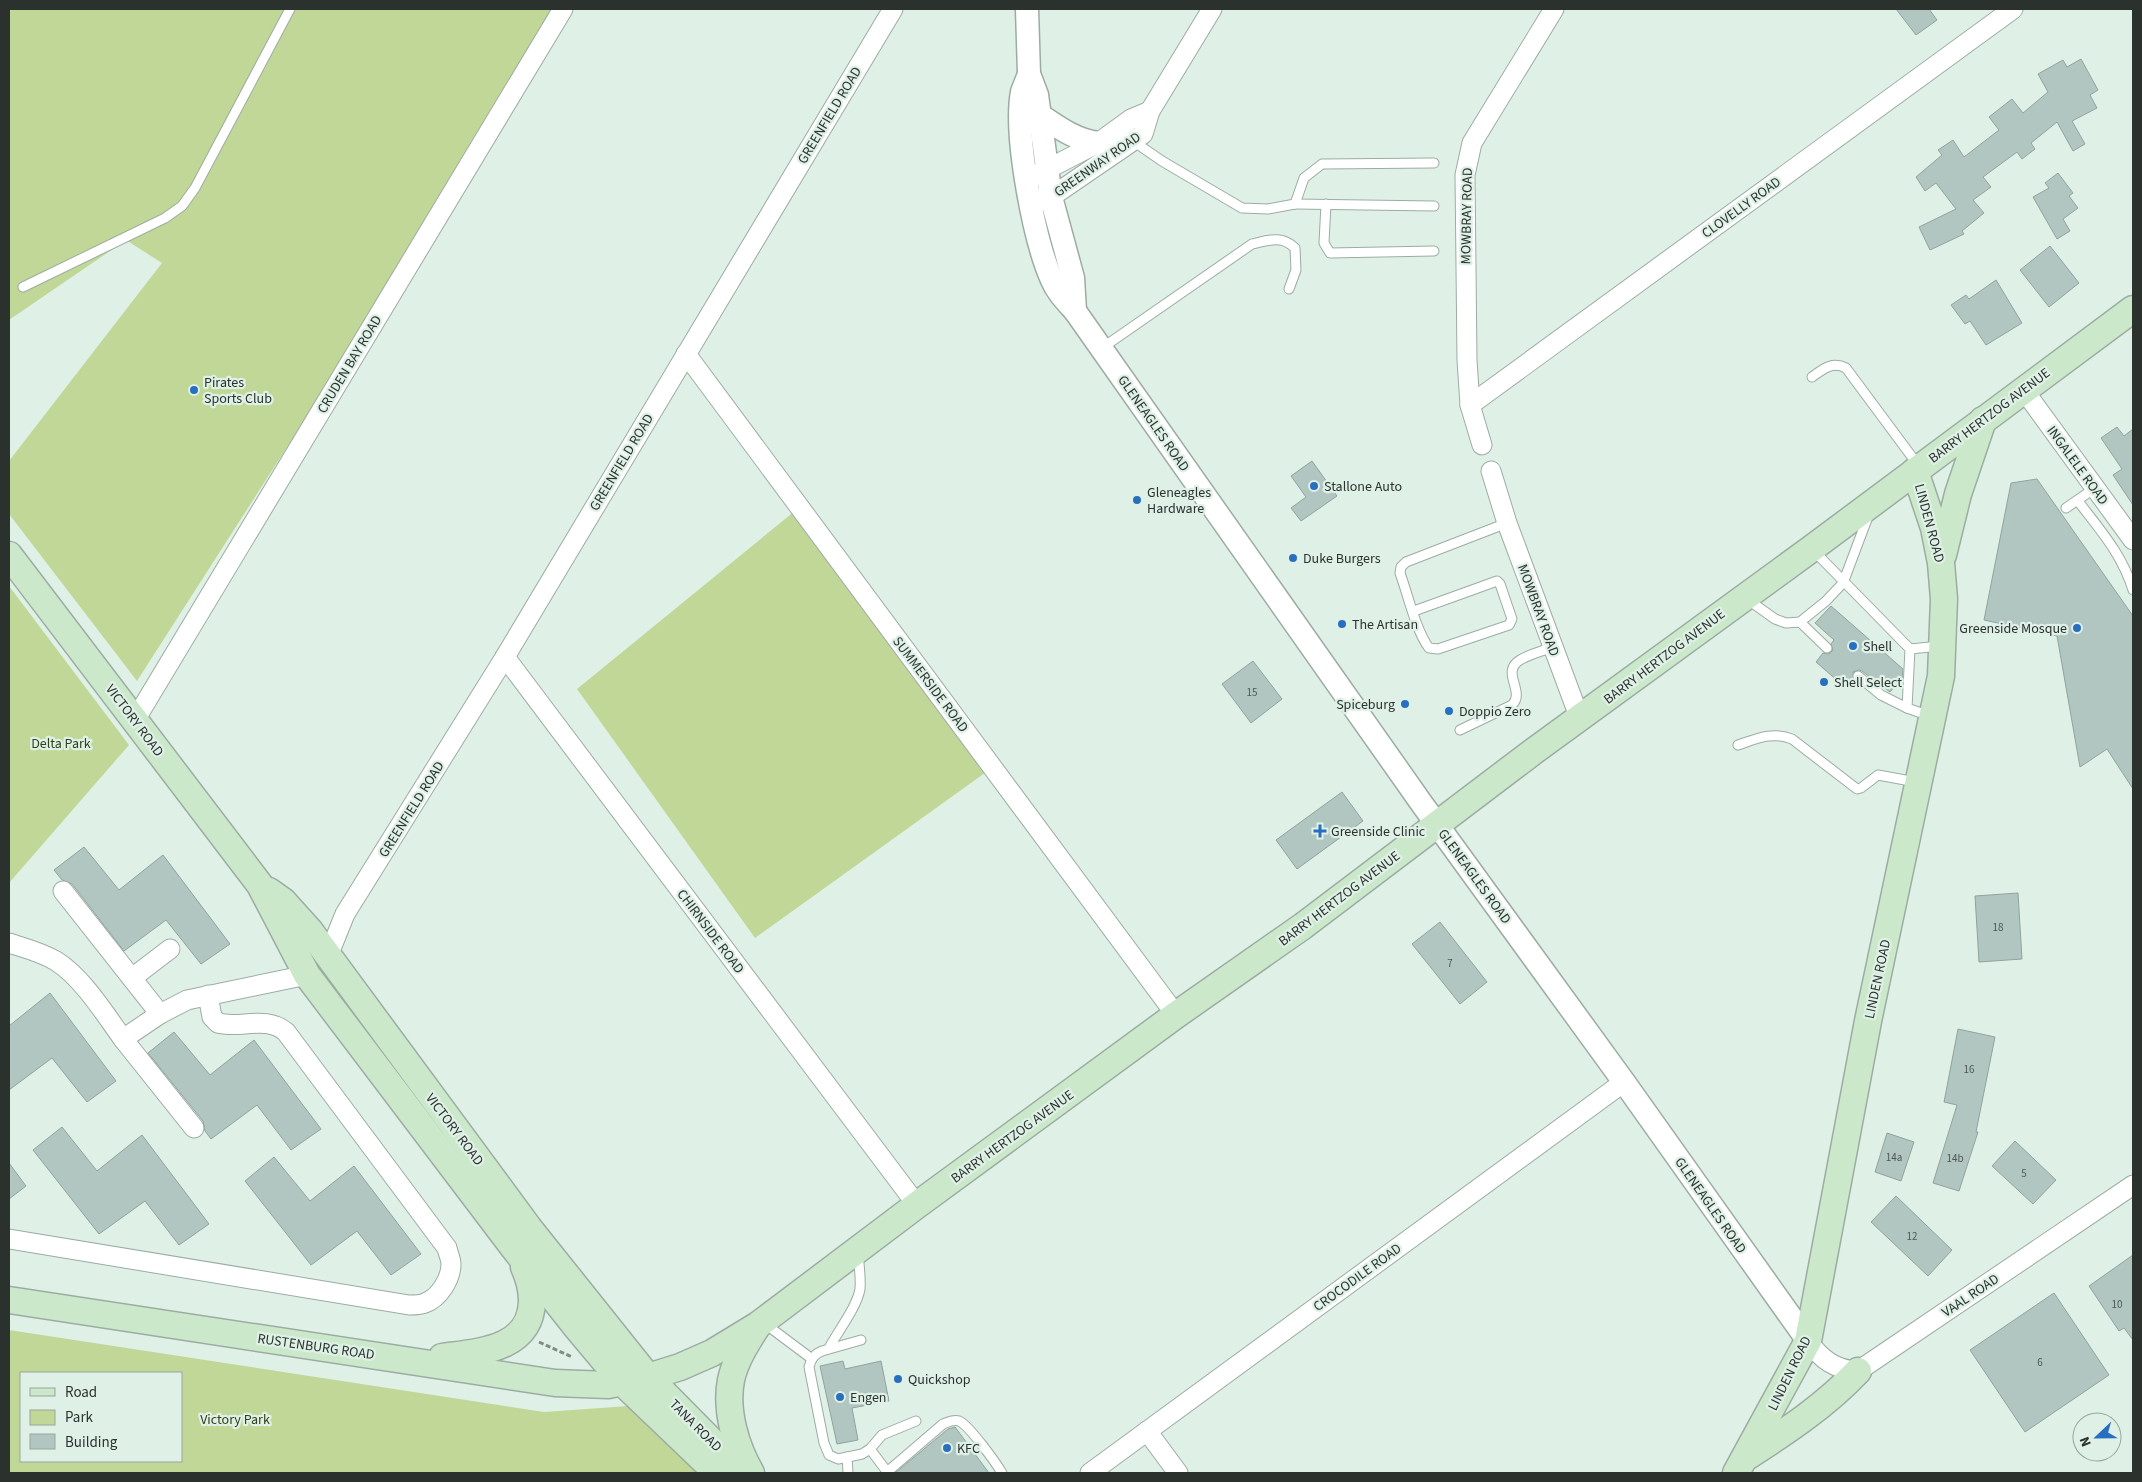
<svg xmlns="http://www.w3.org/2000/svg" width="2142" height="1482" viewBox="0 0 2142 1482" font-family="'Source Sans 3',sans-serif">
<rect width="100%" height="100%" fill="#dff1e7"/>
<g fill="#c1d798" fill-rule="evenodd">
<path d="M9,9h559l-431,672 -128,-167v-53l153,-198 -36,-23 -117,80z"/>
<path d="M801,506l188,264 -234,168 -178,-249z"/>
<path d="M9,586l120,159 -120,138z"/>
<path d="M9,1330l535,82 113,-8 65,69h-713zM21,1373h160v88h-160z"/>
</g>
<g fill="#b2c6c1" stroke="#90a39f">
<path d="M1896,9h33l8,11 -21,15z"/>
<path d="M2081,59l17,31 -8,5 7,13 -25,13 13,23 -12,7 -16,-29 -26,21 4,6 -13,10 -5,-7 -34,25 8,10 -18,13 11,13 -22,18 2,3 -34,16 -11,-23 37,-18 -20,-26 -11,8 -9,-14 26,-22 -4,-5 15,-10 11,17 35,-27 -10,-13 23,-18 11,14 25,-21 -10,-18 25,-14 4,7z"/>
<path d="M2058,173l15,20 -4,3 9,12 -15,11 7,12 -13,8 -24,-42 16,-9 -4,-5z"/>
<path d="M2050,246l29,37 -30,24 -29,-37z"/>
<path d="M1996,280l26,43 -36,22 -16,-24 -5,3 -14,-19 15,-10 3,4z"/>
<path d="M2117,427l7,9 9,-7v76l-20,-30 9,-6 -21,-31z"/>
<path d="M1312,461l25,35 -36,25 -10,-13 15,-11 -15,-21z"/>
<path d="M2037,479l96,137v173l-26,-40 -27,18 -23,-131 -73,-16 27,-137z"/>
<path d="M1831,606l72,63 -1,9 -12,14 -28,-21 -3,-1 -6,2 1,9 -7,8 -31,-27 7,-9 6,1 4,-4 -2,-6 3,-4 -19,-17z"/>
<path d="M1253,661l29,38 -31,24 -29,-39z"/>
<path d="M1342,792l21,29 -66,48 -21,-29z"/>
<path d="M84,847l35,43 44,-35 67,89 -29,20 -35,-44 -42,31 -52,-67 -10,-4 -8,-10z"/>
<path d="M2018,893l4,66 -43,3 -4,-66z"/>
<path d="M1440,922l47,60 -27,22 -48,-60z"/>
<path d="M50,993l66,88 -29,21 -35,-44 -43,32v-64z"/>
<path d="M1958,1029l37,8 -19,95h2l-19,59 -26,-8 24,-78 -13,-3z"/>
<path d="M174,1032l36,43 44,-35 67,89 -30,21 -34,-45 -46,34 -6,-8 -2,-10 -55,-68z"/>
<path d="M62,1127l35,44 45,-36 67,89 -30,21 -34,-44 -46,33 -66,-84z"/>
<path d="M1887,1133l27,9 -13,39 -26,-9z"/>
<path d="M2015,1141l41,39 -23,24 -41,-38z"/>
<path d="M274,1157l36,44 44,-35 67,88 -30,21 -34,-44 -46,34 -66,-84z"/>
<path d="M9,1163l17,23 -17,13z"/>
<path d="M1896,1196l56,54 -24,26 -57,-54z"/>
<path d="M2133,1255v85l-9,-12 -5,3 -30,-45z"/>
<path d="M2054,1293l55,82 -84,57 -55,-82z"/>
<path d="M843,1361l2,8 36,-8 8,40 -37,7 6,32 -21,4 -17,-78z"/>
<path d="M955,1427l34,46h-94l53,-44z"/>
</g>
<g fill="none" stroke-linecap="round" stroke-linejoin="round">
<defs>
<g id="service">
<path d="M1133,141l29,20 80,47 26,1 27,-5 9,-26 18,-14 112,-1"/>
<path d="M1295,204l139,2"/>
<path d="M1326,204l-2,39 6,10 104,-2"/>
<path d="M23,287l142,-69 17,-12 13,-18 95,-179"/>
<path d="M1102,348l150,-104c17,-4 30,-9 43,4l1,22 -7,19"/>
<path d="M1812,377c11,-8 20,-16 34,-9l72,97"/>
<path d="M2078,501c22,29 44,53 55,89"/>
<path d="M2066,508l29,-20"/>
<path d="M1813,550l97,99 -3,59 23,8"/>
<path d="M1747,599l28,20 11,4 14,-1 26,-21 17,-18 26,-69"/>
<path d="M1414,611l83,-30 3,3 12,35 -3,6 -71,24 -9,-1c-13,-17 -21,-53 -29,-75l1,-6 5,-5 101,-39"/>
<path d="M1800,622l27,26"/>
<path d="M1910,649l30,-3"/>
<path d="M1858,676l23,19 26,13"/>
<path d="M1460,730l52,-25c14,-13 -12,-33 8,-45 10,-6 23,-9 33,-13"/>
<path d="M1738,745c18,-6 34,-14 54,-6l65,50 4,-1 17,-13 38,7"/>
<path d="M764,1323l48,36"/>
<path d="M861,1340l-39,11c-8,3 -11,8 -13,16l15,76 5,12 9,4 24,-5 8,-5 12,-14 34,-14"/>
<path d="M829,1348c9,-17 28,-41 31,-59 1,-12 -1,-24 -2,-35"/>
<path d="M870,1449l18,24"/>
<path d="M847,1457l1,16"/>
<path d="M887,1472l56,-48c5,-2 10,-5 16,-3 10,4 37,42 43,52"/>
</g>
<g id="minor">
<path d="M1036,175l62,-32 33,-24 19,-8"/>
<path d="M1039,201l12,-4 92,-63 7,-23 62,-102"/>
<path d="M686,354l490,661"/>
<path d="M2023,389l110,151"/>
<path d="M1470,405l543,-396"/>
<path d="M1482,445l-12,-40 -3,-45 -2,-185 7,-32 82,-134"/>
<path d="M1491,471l16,52 73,196"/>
<path d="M505,657l412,548"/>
<path d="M135,720l428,-711"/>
<path d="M63,891l97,123"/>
<path d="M9,943c15,5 32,9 47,18 26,16 49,53 67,78l37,-25 27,-14 120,-25"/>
<path d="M328,956l17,-42 160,-257 388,-648"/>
<path d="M132,978l38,-29"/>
<path d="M123,1039l71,89"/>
<path d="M9,1239l400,66c5,0 12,0 16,-2 14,-5 26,-24 26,-39 0,-5 -3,-11 -4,-16l-161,-216c-20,-17 -46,-3 -68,-9l-6,-6 -4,-22"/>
<path d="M1808,1341c13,18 27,29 50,30l275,-186"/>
<path d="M1147,1431l31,42"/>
<path d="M1090,1473l534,-391"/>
</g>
<g id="tertiary">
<path d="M1027,9l2,65 8,21 14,102 22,81 2,33"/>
<path d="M1029,74c-2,6 -5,12 -7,18 -8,43 12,148 30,188 5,12 14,21 23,31l347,493 202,278 184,259"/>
<path d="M1040,115c18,12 35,25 58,28"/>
</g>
<g id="secondary">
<path d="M9,555l251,330 47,90 206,272 64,81 46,55 94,90"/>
<path d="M1943,555l15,-61 25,-74"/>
<path d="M269,891l14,10 27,30 219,297 119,149 95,96"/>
<path d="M9,1300l546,83 53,2 40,-8 32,-10 32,-14 46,-28 159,-120 259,-190 127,-89 231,-175 277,-202 322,-240"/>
<path d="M442,1357c36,-5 89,-7 90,-56 0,-12 -3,-23 -8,-34"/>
<path d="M1748,1456c39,-25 78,-51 110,-85"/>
<path d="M751,1473c-15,-26 -26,-62 -20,-93 4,-19 15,-36 25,-52"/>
<path d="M1736,1473l72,-132 60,-320 73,-345 3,-77 -3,-36 -7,-35 -19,-57"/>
</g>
</defs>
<use href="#service" stroke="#9caca3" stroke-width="11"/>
<use href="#minor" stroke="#9caca3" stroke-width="21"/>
<use href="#tertiary" stroke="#9caca3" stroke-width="25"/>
<use href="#secondary" stroke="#9caca3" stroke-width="29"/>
<path stroke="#808c85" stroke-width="3" stroke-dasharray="5 2.5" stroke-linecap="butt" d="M539,1342l33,15"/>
<use href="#service" stroke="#fff" stroke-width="9"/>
<use href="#minor" stroke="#fff" stroke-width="19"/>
<use href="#tertiary" stroke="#fff" stroke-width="22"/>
<use href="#secondary" stroke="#cce8ca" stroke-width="26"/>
</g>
<g fill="#296fbf" stroke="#dff1e7" stroke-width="2">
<circle cx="194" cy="390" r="5"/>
<circle cx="1314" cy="486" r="5"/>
<circle cx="1137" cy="500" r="5"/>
<circle cx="1293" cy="558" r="5"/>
<circle cx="1342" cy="624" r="5"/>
<circle cx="2077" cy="628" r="5"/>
<circle cx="1853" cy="646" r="5"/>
<circle cx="1824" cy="682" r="5"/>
<circle cx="1405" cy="704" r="5"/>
<circle cx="1449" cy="711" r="5"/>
<path d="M1317.5 823.5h5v5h5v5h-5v5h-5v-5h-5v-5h5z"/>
<circle cx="898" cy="1379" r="5"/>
<circle cx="840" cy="1397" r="5"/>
<circle cx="947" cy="1448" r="5"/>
</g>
<g text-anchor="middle" stroke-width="4.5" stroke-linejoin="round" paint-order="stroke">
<g font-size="11" fill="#4d5753">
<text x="1252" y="696">15</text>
<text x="1998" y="931">18</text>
<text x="1450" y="967">7</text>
<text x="1969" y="1073">16</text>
<text x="1894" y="1161">14a</text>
<text x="1955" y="1162">14b</text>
<text x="2024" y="1177">5</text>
<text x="1912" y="1240">12</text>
<text x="2117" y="1308">10</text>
<text x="2040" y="1366">6</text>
</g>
<g font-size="14" fill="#2b322e" stroke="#dff1e7">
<text transform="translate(829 115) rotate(-59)" y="5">GREENFIELD ROAD</text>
<text transform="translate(1097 164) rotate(-35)" y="5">GREENWAY ROAD</text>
<text transform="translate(1741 207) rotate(-36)" y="5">CLOVELLY ROAD</text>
<text transform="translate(1466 216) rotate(-89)" y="5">MOWBRAY ROAD</text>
<text transform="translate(349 364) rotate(-59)" y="5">CRUDEN BAY ROAD</text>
<text transform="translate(1989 415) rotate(-37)" y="5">BARRY HERTZOG AVENUE</text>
<text transform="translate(1154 423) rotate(55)" y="5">GLENEAGLES ROAD</text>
<text transform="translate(621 462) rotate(-59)" y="5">GREENFIELD ROAD</text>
<text transform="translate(2078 465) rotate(54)" y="5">INGALELE ROAD</text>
<text transform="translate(1930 523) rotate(75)" y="5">LINDEN ROAD</text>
<text transform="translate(1539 610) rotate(70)" y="5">MOWBRAY ROAD</text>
<text transform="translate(1664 656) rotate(-37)" y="5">BARRY HERTZOG AVENUE</text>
<text transform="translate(931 684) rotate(53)" y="5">SUMMERSIDE ROAD</text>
<text transform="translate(135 720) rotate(53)" y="5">VICTORY ROAD</text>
<text transform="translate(411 809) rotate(-58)" y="5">GREENFIELD ROAD</text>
<text transform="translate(1475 876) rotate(54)" y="5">GLENEAGLES ROAD</text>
<text transform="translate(1339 898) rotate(-37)" y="5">BARRY HERTZOG AVENUE</text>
<text transform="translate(711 931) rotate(53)" y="5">CHIRNSIDE ROAD</text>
<text transform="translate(1877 979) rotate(-78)" y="5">LINDEN ROAD</text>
<text transform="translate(455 1129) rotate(53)" y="5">VICTORY ROAD</text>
<text transform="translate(1012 1136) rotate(-36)" y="5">BARRY HERTZOG AVENUE</text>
<text transform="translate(1711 1205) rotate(55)" y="5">GLENEAGLES ROAD</text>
<text transform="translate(1357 1277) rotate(-36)" y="5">CROCODILE ROAD</text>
<text transform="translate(1970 1295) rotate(-34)" y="5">VAAL ROAD</text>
<text transform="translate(316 1346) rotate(8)" y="5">RUSTENBURG ROAD</text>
<text transform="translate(1789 1373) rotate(-64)" y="5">LINDEN ROAD</text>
<text transform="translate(696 1425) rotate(45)" y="5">TANA ROAD</text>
</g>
<g font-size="14" fill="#2b322e" stroke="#dff1e7" text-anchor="start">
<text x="204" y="387">Pirates<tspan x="204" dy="16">Sports Club</tspan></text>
<text x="1324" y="491">Stallone Auto</text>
<text x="1147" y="497">Gleneagles<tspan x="1147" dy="16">Hardware</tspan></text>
<text x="1303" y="563">Duke Burgers</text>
<text x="1352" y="629">The Artisan</text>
<text x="2067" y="633" text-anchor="end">Greenside Mosque</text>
<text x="1863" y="651">Shell</text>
<text x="1834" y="687">Shell Select</text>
<text x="1395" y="709" text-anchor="end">Spiceburg</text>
<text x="1459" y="716">Doppio Zero</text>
<text x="1331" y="836">Greenside Clinic</text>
<text x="908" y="1384">Quickshop</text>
<text x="850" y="1402">Engen</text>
<text x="957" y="1453">KFC</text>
</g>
<g font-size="14" fill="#333f17" stroke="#dff1e7">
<text x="61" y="748">Delta Park</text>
<text x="235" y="1424">Victory Park</text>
</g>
</g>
<rect width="2142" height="1482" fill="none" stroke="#2b322e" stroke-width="20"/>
<rect x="20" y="1372" width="162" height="90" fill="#dff1e7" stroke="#97a59d"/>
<rect x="30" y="1388" width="25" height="8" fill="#cce8ca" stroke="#97a59d"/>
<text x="65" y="1397" font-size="15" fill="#2b322e">Road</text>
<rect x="30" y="1410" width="25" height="15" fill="#c1d798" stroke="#97a59d"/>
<text x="65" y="1422" font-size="15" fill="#2b322e">Park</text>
<rect x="30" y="1434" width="25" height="15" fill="#b2c6c1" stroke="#97a59d"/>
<text x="65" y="1447" font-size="15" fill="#2b322e">Building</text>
<g transform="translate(2097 1437) rotate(248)"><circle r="24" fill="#dff1e7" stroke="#97a59d"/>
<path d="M0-4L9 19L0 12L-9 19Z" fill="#296fbf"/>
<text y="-8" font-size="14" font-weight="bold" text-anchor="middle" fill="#2b322e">N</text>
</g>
</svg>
